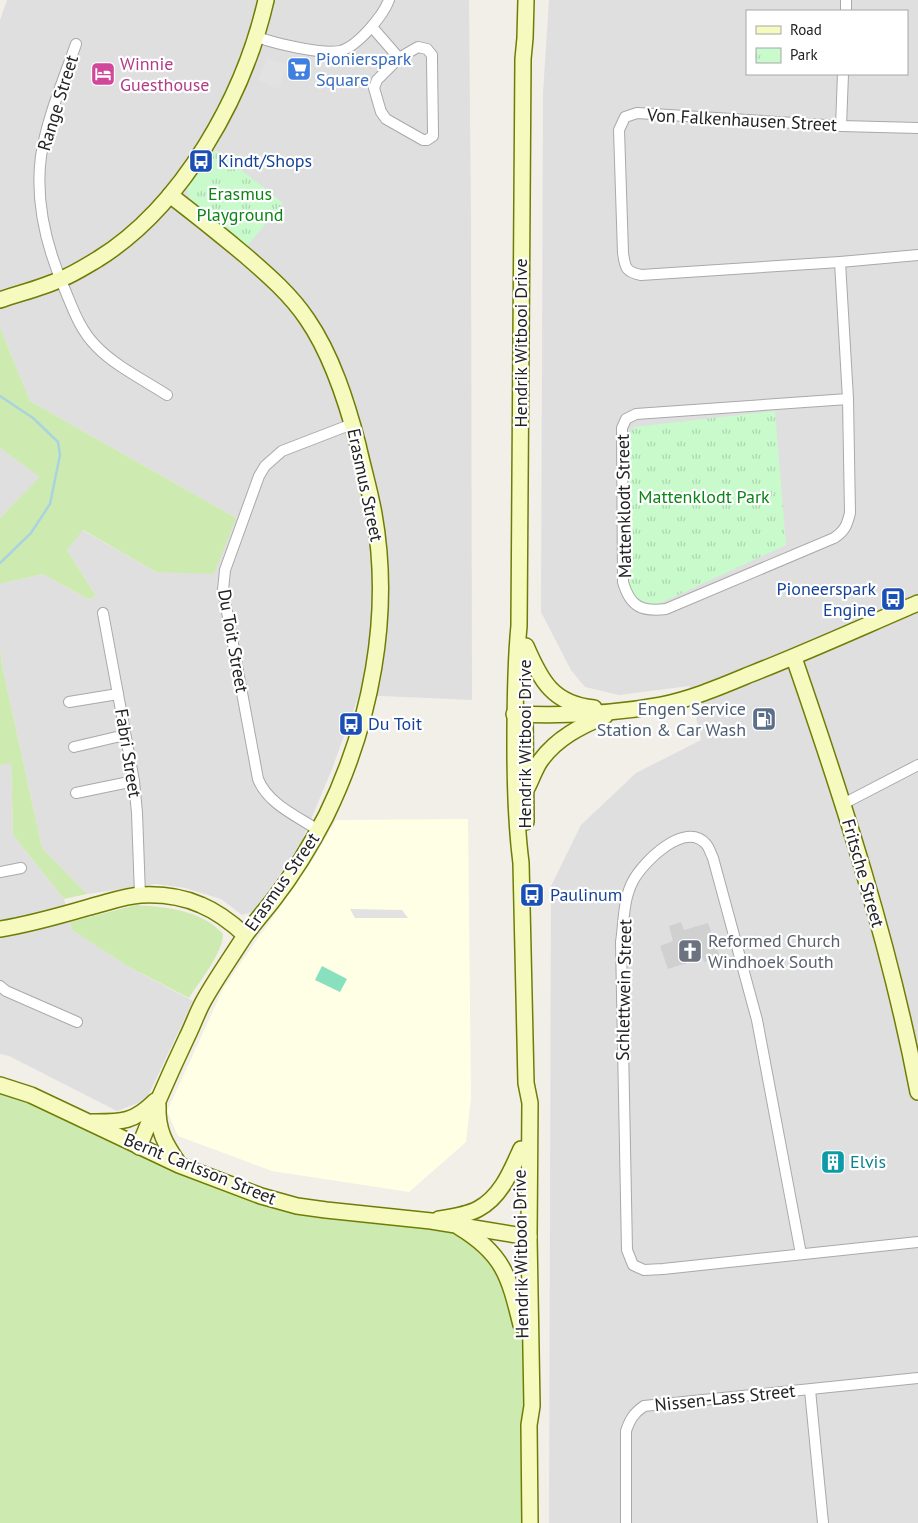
<svg xmlns="http://www.w3.org/2000/svg" width="918" height="1523" viewBox="0 0 918 1523" font-family="'PT Sans',sans-serif">
<defs>
<pattern id="park-tufts" width="24" height="20" patternUnits="userSpaceOnUse" patternTransform="scale(1.25)"><rect width="24" height="20" fill="#c8facc"/><path d="M3 7l-1-3M5 7V3M7 7l1-3M15 17l-1-3M17 17v-4M19 17l1-3" fill="none" stroke="#acd6af"/></pattern>
</defs>
<rect width="100%" height="100%" fill="#f2efe9"/>
<g fill="#e0dfdf" fill-rule="evenodd">
<path d="M7,0h462l2,223 1,477 -113,-5 -27,74 -30,72 -47,70 -13,4 -21,-16 -36,-11 -29,-4 -69,10 -45,-46 -40,-183 -2,-17v-64l43,-10 45,25 8,-3 -29,-46 15,-20 74,42 80,-54 -206,-117 -30,-74v-307z"/>
<path d="M549,0h369v1523h-369l2,-637 30,-61 55,-52 65,-33 -12,-54 -70,9 -34,-8 -14,-17 -30,-58 2,-519zM747,11h160v63h-160z"/>
<path d="M0,448l41,29 -41,41z"/>
<path d="M11,762l2,73 51,64 8,31 55,36 66,35 -47,99 -29,11 -108,-55 -9,-2v-289z"/>
</g>
<path fill="#ffffe5" d="M468,819l3,279 -5,44 -57,50 -137,-21 -94,-35 -11,-25 57,-124 88,-126 24,-41z"/>
<path fill="#d0d0d0" d="M681,922l3,8 24,-7 12,34 -16,5 -1,-4 -35,11 -8,-23 13,-5 -4,-15z"/>
<g fill="#cdebb0">
<path d="M0,327l30,74 206,117 -22,56 -58,-2 -73,-42 -16,20 29,46 -8,3 -45,-25 -43,10v-66l40,-41 -40,-29z"/>
<path d="M0,648l2,17 40,183 45,46 -23,5 -51,-64 -2,-72 -11,2z"/>
<path d="M136,905c30,2 66,5 87,29 0,19 -24,48 -34,64l-62,-32 -55,-36 -2,-8z"/>
<path d="M0,1085l261,111 170,25 53,24 37,80 9,198h-530z"/>
</g>
<g fill="url(#park-tufts)">
<path d="M216,150l67,53 -36,43 -58,-48 -2,-11 7,-11z"/>
<path d="M775,411l11,134 -121,56 -21,8 -14,-17 -2,-8 -1,-146 7,-11z"/>
</g>
<path fill="#88e0be" d="M322,966l25,13 -7,13 -25,-12z"/>
<g fill="#e2e2e2">
<path d="M267,58l20,7 -8,24 -21,-8z"/>
<path d="M350,909l52,1 6,8h-53z"/>
</g>
<g fill="none" stroke-linecap="round" stroke-linejoin="round">
<path stroke="#aad3df" stroke-width="2.5" d="M0,396l33,22 25,24 2,13 -10,49 -19,29 -31,30"/>
<defs>
<g id="street">
<path d="M846,11v-11"/>
<path d="M372,27l27,31"/>
<path d="M257,37c17,6 65,18 83,14 17,-4 43,-35 49,-51"/>
<path d="M76,44c-13,37 -29,74 -35,112 -6,45 6,93 24,134 8,19 15,40 31,56 19,20 48,34 71,49"/>
<path d="M418,47l9,2 5,6v5l1,73v3l-6,4h-4l-37,-21 -5,-7 -7,-24 3,-8 22,-22z"/>
<path d="M841,126l2,-52"/>
<path d="M918,128l-77,-2 -204,-13 -12,4 -6,13 4,123c2,15 3,19 18,22l199,-13 78,-7"/>
<path d="M840,262l8,137 2,114c-3,12 -5,18 -16,25l-168,71c-24,3 -36,-2 -43,-27l-1,-154 4,-9 10,-5 212,-15"/>
<path d="M103,613l31,168 3,32 3,82"/>
<path d="M69,702l49,-8"/>
<path d="M74,747l51,-12"/>
<path d="M76,793l58,-12"/>
<path d="M843,804l75,-39"/>
<path d="M318,830c-21,-14 -50,-26 -60,-51l-35,-189 2,-20 34,-94 6,-10 17,-15 70,-27"/>
<path d="M0,872l21,-4"/>
<path d="M0,986l6,5 71,31"/>
<path d="M801,1254l-44,-234 -44,-162c-2,-4 -4,-11 -7,-14 -21,-24 -63,18 -73,37 -10,18 -9,42 -12,61l6,308 6,15 11,5 19,-1 255,-27"/>
<path d="M810,1390l13,133"/>
<path d="M626,1523v-92c4,-12 8,-18 18,-25l274,-28"/>
</g>
<g id="secondary">
<path d="M526,0l-1,38 -2,21 -4,567c-4,40 -4,79 -4,119 0,39 1,79 6,118l5,220 4,20 -1,134 3,169 -3,19 1,98"/>
<path d="M0,300c20,-7 42,-12 61,-21 13,-5 25,-13 37,-20 85,-53 146,-163 168,-259"/>
<path d="M526,646c15,35 27,58 68,62"/>
<path d="M794,658c49,142 96,286 124,434"/>
<path d="M514,714c49,2 99,0 147,-9 31,-6 61,-19 90,-31 56,-22 111,-47 167,-71"/>
<path d="M525,717l1,105"/>
<path d="M527,788c5,-9 8,-20 14,-28 16,-22 40,-34 64,-44"/>
<path d="M0,929c32,-5 62,-14 93,-23 16,-4 32,-10 48,-11 20,-1 42,2 60,10 17,7 31,18 44,30"/>
<path d="M0,1085l31,10 148,70 82,31 36,10 29,4 105,11 98,16"/>
<path d="M158,1105c-1,25 7,39 21,59"/>
<path d="M92,1122c29,0 41,1 63,-21"/>
<path d="M139,1147c15,-38 31,-74 48,-110 6,-12 10,-24 16,-35 12,-22 27,-43 41,-65 9,-13 20,-25 30,-38 20,-26 37,-54 52,-83 45,-92 66,-201 48,-302 -4,-23 -11,-46 -16,-69 -11,-42 -26,-90 -51,-126 -16,-24 -39,-44 -61,-63 -25,-21 -50,-41 -76,-61"/>
<path d="M439,1219c13,-2 28,-4 39,-10 23,-12 33,-38 43,-60"/>
<path d="M459,1227c45,27 50,50 62,98"/>
</g>
</defs>
<use href="#street" stroke="#a9a9a9" stroke-width="12"/>
<use href="#secondary" stroke="#707d05" stroke-width="18"/>
<use href="#street" stroke="#fff" stroke-width="10"/>
<use href="#secondary" stroke="#f7fabf" stroke-width="15"/>
</g>
<defs>
<symbol id="supermarket-square" viewBox="-11 -11 22 22"><rect x="-9" y="-9" width="18" height="18" rx="4" fill="#3f7fe0" stroke="#fff"/><path d="M-6-5.5h2.5l.6 2H6L4.5 2H-2.5L-4.4-4H-6ZM-1.5 3.2a1.3 1.3 0 1 0 .1 0ZM3 3.2a1.3 1.3 0 1 0 .1 0Z" fill="#fff"/></symbol>
<symbol id="hotel-square" viewBox="-11 -11 22 22"><rect x="-9" y="-9" width="18" height="18" rx="4" fill="#d1479c" stroke="#fff"/><path d="M-6-4.5h1.5V1H6V5H4.5V3h-9V5H-6ZM-4 0a1.8 1.8 0 1 1 3.6 0ZM.5 0V-2.5h3Q6-2.5 6 0Z" fill="#fff"/></symbol>
<symbol id="bus-square" viewBox="-11 -11 22 22"><rect x="-9" y="-9" width="18" height="18" rx="4" fill="#1a4fb4" stroke="#fff"/><path d="M-5-6H5V4H4V6H2V4H-2V6H-4V4H-5ZM-3.5-4V0h7V-4ZM-3.5 1.2v1.5H-2V1.2ZM2 1.2v1.5H3.5V1.2Z" fill="#fff"/></symbol>
<symbol id="fuel-square" viewBox="-11 -11 22 22"><rect x="-9" y="-9" width="18" height="18" rx="4" fill="#5c6f8a" stroke="#fff"/><path d="M-5.5-6h7V0h2V4h1.3V-2.5L3-4.5l.8-.8L6-3V5H2.5V1h-1V6h-7ZM-4.2-4.7v3.2H.2V-4.7Z" fill="#fff"/></symbol>
<symbol id="church-square" viewBox="-11 -11 22 22"><rect x="-9" y="-9" width="18" height="18" rx="4" fill="#6b7280" stroke="#fff"/><path d="M-1.2-6h2.4v3.5h3.3v2.4h-3.3V6h-2.4V-.1h-3.3v-2.4h3.3Z" fill="#fff"/></symbol>
<symbol id="building-square" viewBox="-11 -11 22 22"><rect x="-9" y="-9" width="18" height="18" rx="4" fill="#0f9aa8" stroke="#fff"/><path d="M-4-6H4V6H1V3H-1V6H-4ZM-2.5-4.3h1.7v1.8h-1.7ZM.8-4.3h1.7v1.8H.8ZM-2.5-1h1.7V.8h-1.7ZM.8-1h1.7V.8H.8Z" fill="#fff"/></symbol>
</defs>
<g fill-rule="evenodd">
<use href="#supermarket-square" x="285" y="55" width="28" height="28"/>
<use href="#hotel-square" x="89" y="60" width="28" height="28"/>
<use href="#bus-square" x="187" y="147" width="28" height="28"/>
<use href="#bus-square" x="879" y="585" width="28" height="28"/>
<use href="#fuel-square" x="750" y="705" width="28" height="28"/>
<use href="#bus-square" x="337" y="710" width="28" height="28"/>
<use href="#bus-square" x="518" y="881" width="28" height="28"/>
<use href="#church-square" x="676" y="937" width="28" height="28"/>
<use href="#building-square" x="819" y="1148" width="28" height="28"/>
</g>
<g text-anchor="middle" stroke-width="4.5" stroke-linejoin="round" paint-order="stroke">
<g font-size="18" fill="#366cbe" stroke="#fff" text-anchor="start">
<text x="316" y="65">Pionierspark<tspan x="316" dy="21">Square</tspan></text>
</g>
<g font-size="18" fill="#b23c85" stroke="#fff" text-anchor="start">
<text x="120" y="70">Winnie<tspan x="120" dy="21">Guesthouse</tspan></text>
</g>
<g font-size="18" fill="#222" stroke="#fff">
<text transform="translate(58 103) rotate(-73)" y="6">Range Street</text>
<text transform="translate(742 120) rotate(3)" y="6">Von Falkenhausen Street</text>
<text transform="translate(521 343) rotate(-90)" y="6">Hendrik Witbooi Drive</text>
<text transform="translate(365 485) rotate(78)" y="6">Erasmus Street</text>
<text transform="translate(624 506) rotate(-91)" y="6">Mattenklodt Street</text>
<text transform="translate(233 641) rotate(80)" y="6">Du Toit Street</text>
<text transform="translate(525 744) rotate(-90)" y="6">Hendrik Witbooi Drive</text>
<text transform="translate(128 753) rotate(81)" y="6">Fabri Street</text>
<text transform="translate(863 873) rotate(74)" y="6">Fritsche Street</text>
<text transform="translate(282 882) rotate(-55)" y="6">Erasmus Street</text>
<text transform="translate(624 990) rotate(-89)" y="6">Schlettwein Street</text>
<text transform="translate(200 1169) rotate(22)" y="6">Bernt Carlsson Street</text>
<text transform="translate(521 1254) rotate(-91)" y="6">Hendrik Witbooi Drive</text>
<text transform="translate(725 1398) rotate(-6)" y="6">Nissen-Lass Street</text>
</g>
<g font-size="18" fill="#164399" stroke="#fff" text-anchor="start">
<text x="218" y="167">Kindt/Shops</text>
<text x="876" y="595" text-anchor="end">Pioneerspark<tspan x="876" dy="21">Engine</tspan></text>
<text x="368" y="730">Du Toit</text>
<text x="550" y="901">Paulinum</text>
</g>
<g font-size="18" fill="#0c8416" stroke="#fff">
<text x="240" y="200">Erasmus<tspan x="240" dy="21">Playground</tspan></text>
<text x="704" y="503">Mattenklodt Park</text>
</g>
<g font-size="18" fill="#4e5e75" stroke="#fff" text-anchor="end">
<text x="746" y="715">Engen Service<tspan x="746" dy="21">Station &amp; Car Wash</tspan></text>
</g>
<g font-size="18" fill="#5b616d" stroke="#fff" text-anchor="start">
<text x="708" y="947">Reformed Church<tspan x="708" dy="21">Windhoek South</tspan></text>
</g>
<g font-size="18" fill="#0d838f" stroke="#fff" text-anchor="start">
<text x="850" y="1168">Elvis</text>
</g>
</g>
<rect x="746" y="10" width="162" height="65" fill="#ffffff" stroke="#a7a7a7"/>
<rect x="756" y="26" width="25" height="8" fill="#f7fabf" stroke="#a7a7a7"/>
<text x="790" y="35" font-size="15" fill="#222222">Road</text>
<rect x="756" y="48" width="25" height="15" fill="url(#park-tufts)" stroke="#a7a7a7"/>
<text x="790" y="60" font-size="15" fill="#222222">Park</text>
</svg>
